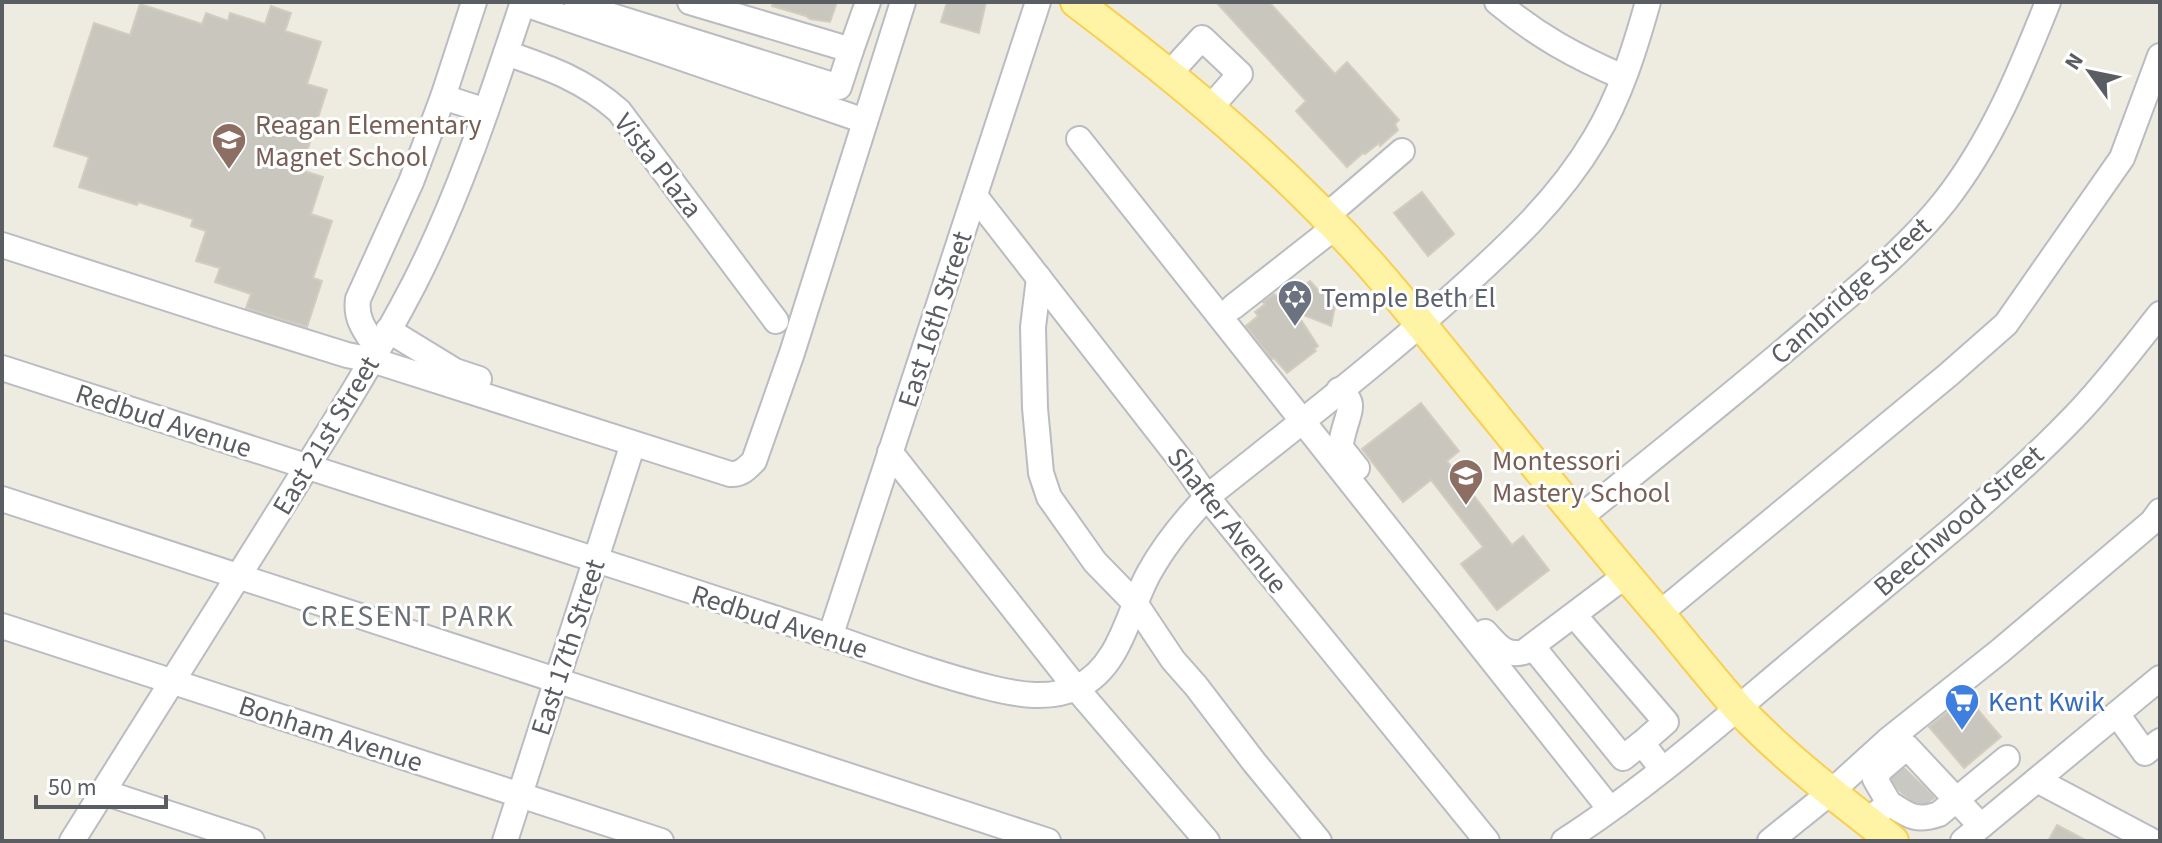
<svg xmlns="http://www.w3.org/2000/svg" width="2162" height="843" viewBox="0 0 2162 843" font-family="'Source Sans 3',sans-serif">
<rect width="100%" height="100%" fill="#eeece1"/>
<g fill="#c9c6be" stroke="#d3cdbf" stroke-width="2">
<path d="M773,2h64l-7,20 -20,-3 -4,-3 -34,-10z"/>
<path d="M947,2h39l-7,31 -38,-11z"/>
<path d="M1216,2h53l66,72 12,-12 52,58 -4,4 3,6 -18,16 -1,-3 -14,11 -2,-1 -16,14 -51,-56 10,-10z"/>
<path d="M140,4l62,20 4,-11 22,8 2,-8 35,11 6,-18 20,7 -6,18 36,11 -14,42 20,6 -26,80 22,7 -12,37 21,7 -19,57 9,3 -15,46 -61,-19 5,-14 -36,-12 5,-14 -24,-7 10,-30 -15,-5 2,-7 -55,-17 -1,3 -58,-18 10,-30 -35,-11 40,-123 36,12z"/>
<path d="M1422,192l32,42 -26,22 -34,-43z"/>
<path d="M1310,281l9,10 2,-2 14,17 -4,20 -35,-14 22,34 -4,3 2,2 -29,22 -13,-15 -2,1 -26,-33 12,-10 -3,-4 10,-8 -2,-2 11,-8 10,7z"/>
<path d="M1421,403l38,48 -12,10 65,84 11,-9 26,34 -52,40 -36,-46 22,-17 -52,-67 -28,22 -41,-53z"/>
<path d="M1967,697l34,40 -37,31 -35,-41z"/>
<path d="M1905,769l24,23 5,6 -6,4h-11l-13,-7 -6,-6 -6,-10z"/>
<path d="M2057,825l30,16h-39z"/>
</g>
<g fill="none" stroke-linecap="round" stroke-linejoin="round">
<g stroke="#c9c8c2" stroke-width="24" stroke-dasharray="24 12" stroke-linecap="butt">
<path d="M1894,785l14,-13"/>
<path d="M1912,802l13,-13"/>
</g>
<defs>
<g id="minor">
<path d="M690,2l161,48 17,-48"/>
<path d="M1497,2c41,34 77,54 126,75"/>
<path d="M522,3l343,118"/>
<path d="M577,5l262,82 12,-37"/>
<path d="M506,53c44,15 78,27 113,58l157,210"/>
<path d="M1169,74l33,-36 38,36 -30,34"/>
<path d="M443,97l43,14"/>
<path d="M1079,139l531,670"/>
<path d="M975,196l211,271 21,30 280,344"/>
<path d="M1325,217l77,-66"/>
<path d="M2,245l220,71 125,39 25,5 358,114c11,1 17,-6 24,-13l38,-108 111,-351"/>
<path d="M1039,278l-6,49 2,81 6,65 8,24 46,65 40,41 38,57 23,26 58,76 65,79"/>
<path d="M1233,307l102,-80"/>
<path d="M388,330l67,41 24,8"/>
<path d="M378,350c-12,-18 -23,-30 -20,-51l53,-117 32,-85 31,-95"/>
<path d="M2,368c215,69 430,138 644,208 63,21 126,41 189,62 52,18 103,37 156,50 28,7 60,12 87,-1 43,-21 50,-76 71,-114 16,-29 35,-52 58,-76 84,-67 170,-133 250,-205 52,-47 102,-93 138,-154 25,-41 40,-90 53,-136"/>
<path d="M1339,390c4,4 8,6 10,11 5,8 -9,32 -8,47l16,20"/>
<path d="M890,452l186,236 131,153"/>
<path d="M2,499l1046,342"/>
<path d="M1578,519c79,-64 158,-127 235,-193 45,-39 95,-78 132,-125 47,-60 75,-129 103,-199"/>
<path d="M1659,614l289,-239 58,-51 116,-166 38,-102"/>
<path d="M1574,615l92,107 -24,21 20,26"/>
<path d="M2,626l659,215"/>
<path d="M1485,632c12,13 20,25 39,20l101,-76"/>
<path d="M830,637l208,-635"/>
<path d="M1533,647l90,111 19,-15"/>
<path d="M2117,714l28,39 15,-12"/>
<path d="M2037,780l115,61"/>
<path d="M103,792l149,49"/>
<path d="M1889,803c20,13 27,19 50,11l68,-56"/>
<path d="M1868,821l21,-18 -14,-24 6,-10 26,-22 74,79"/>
<path d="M72,841c69,-109 137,-219 206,-328 47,-75 95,-150 136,-229 46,-90 77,-186 109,-282"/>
<path d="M505,841l125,-388"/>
<path d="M1564,841c89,-57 168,-129 249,-196 88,-74 181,-145 261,-228 31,-32 58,-68 86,-103"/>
<path d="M1770,841l61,-49 56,-51 113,-90 152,-129 8,-11"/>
<path d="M1963,841l197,-163"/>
</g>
<path id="major" d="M1076,2c105,79 206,163 294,262 44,50 85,103 127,154 56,69 112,138 170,205 23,28 46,57 70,84 47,50 102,92 156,134"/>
</defs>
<use href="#minor" stroke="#b9bcc1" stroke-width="28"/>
<use href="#major" stroke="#facf4e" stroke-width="34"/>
<use href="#minor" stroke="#fff" stroke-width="24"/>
<use href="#major" stroke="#fff3a5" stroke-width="30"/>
</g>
<defs>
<symbol id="school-pin" viewBox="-11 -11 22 30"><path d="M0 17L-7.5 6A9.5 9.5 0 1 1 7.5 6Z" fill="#8d6e63" stroke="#fff"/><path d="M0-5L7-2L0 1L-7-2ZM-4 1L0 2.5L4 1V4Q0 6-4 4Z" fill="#fff"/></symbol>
<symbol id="synagogue-pin" viewBox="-11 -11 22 30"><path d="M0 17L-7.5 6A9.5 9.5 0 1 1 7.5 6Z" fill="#6b7280" stroke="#fff"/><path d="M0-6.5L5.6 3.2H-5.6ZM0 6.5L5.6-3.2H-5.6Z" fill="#fff"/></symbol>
<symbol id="supermarket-pin" viewBox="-11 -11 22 30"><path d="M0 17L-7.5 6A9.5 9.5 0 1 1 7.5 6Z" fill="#3f7fe0" stroke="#fff"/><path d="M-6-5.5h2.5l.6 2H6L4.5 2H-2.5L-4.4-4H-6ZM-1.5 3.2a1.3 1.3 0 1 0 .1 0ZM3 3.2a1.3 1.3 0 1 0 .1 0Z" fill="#fff"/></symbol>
</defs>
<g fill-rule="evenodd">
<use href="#school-pin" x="209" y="120" width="40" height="54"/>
<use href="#synagogue-pin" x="1275" y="277" width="40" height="54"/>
<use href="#school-pin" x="1446" y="456" width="40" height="54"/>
<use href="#supermarket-pin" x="1942" y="681" width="40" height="54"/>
</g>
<g text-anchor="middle" stroke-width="6" stroke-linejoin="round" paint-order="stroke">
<g font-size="28" fill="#785e54" stroke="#fff" text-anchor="start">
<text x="255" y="134">Reagan Elementary<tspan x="255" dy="32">Magnet School</tspan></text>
<text x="1492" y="470">Montessori<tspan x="1492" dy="32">Mastery School</tspan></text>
</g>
<g font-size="28" fill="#5a5e63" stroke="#fff">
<text transform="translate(659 165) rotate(52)" y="10">Vista Plaza</text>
<text transform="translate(1850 290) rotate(-42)" y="10">Cambridge Street</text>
<text transform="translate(934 319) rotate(-72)" y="10">East 16th Street</text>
<text transform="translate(164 420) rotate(18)" y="10">Redbud Avenue</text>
<text transform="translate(325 435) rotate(-59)" y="10">East 21st Street</text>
<text transform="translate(1228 520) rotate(52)" y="10">Shafter Avenue</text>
<text transform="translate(1958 520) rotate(-41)" y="10">Beechwood Street</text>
<text transform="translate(780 621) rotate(18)" y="10">Redbud Avenue</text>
<text transform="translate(567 647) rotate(-72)" y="10">East 17th Street</text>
<text transform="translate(331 733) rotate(18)" y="10">Bonham Avenue</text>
</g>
<g font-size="28" fill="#5b616d" stroke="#fff" text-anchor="start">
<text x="1321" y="307">Temple Beth El</text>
</g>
<g font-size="28" fill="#366cbe" stroke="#fff" text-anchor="start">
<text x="1988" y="711">Kent Kwik</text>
</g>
<g font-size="30" letter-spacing="2" fill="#6b7076" stroke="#fff">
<text x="408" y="626">CRESENT PARK</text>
</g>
</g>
<rect width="2162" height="843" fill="none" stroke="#5a5e63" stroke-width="8"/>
<g transform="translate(2090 72) rotate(303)" stroke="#ffffff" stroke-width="6" paint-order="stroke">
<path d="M0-6L14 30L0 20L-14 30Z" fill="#5a5e63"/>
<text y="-12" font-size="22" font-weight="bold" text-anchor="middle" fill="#5a5e63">N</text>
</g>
<path d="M36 795v12h130v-12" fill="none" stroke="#5a5e63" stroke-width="4"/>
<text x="48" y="795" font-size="24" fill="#5a5e63" stroke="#ffffff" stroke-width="6" paint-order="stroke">50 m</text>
</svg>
